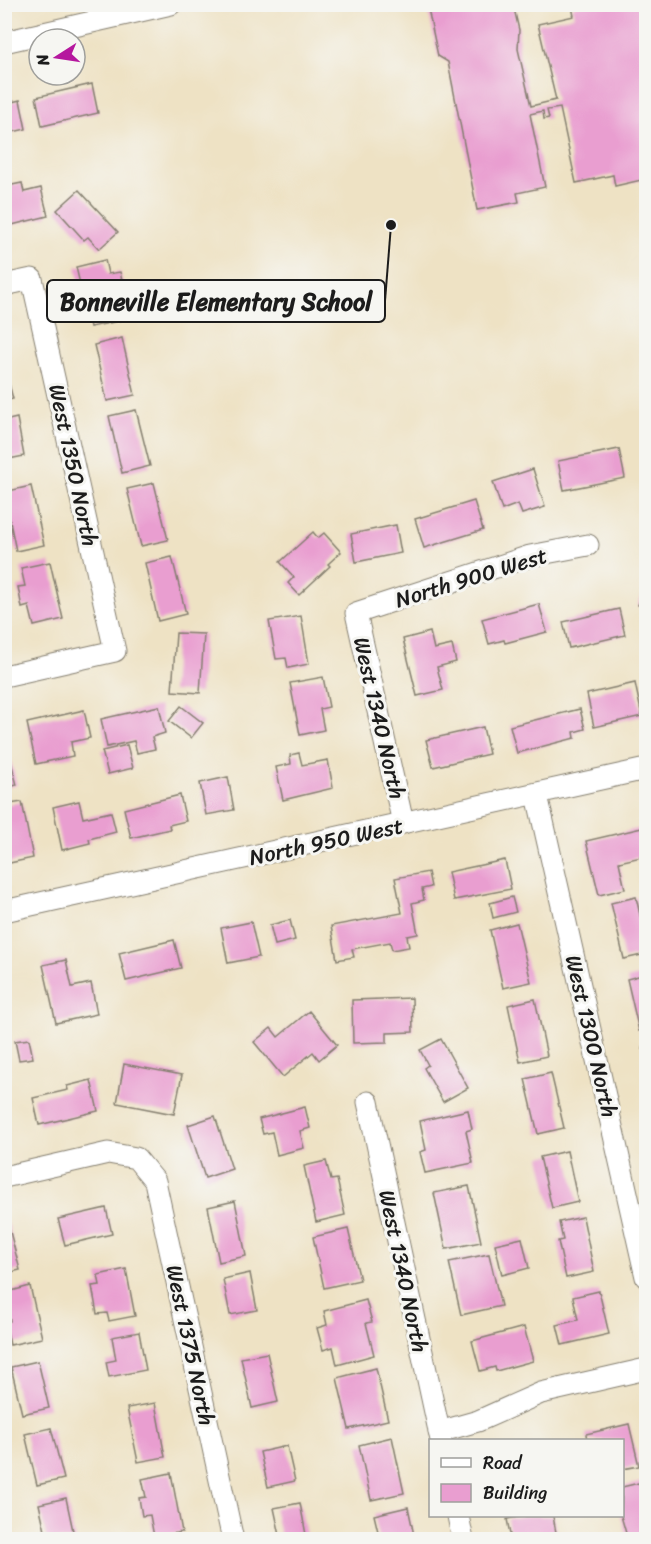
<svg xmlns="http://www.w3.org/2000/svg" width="651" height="1544" viewBox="0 0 651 1544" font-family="Sriracha,sans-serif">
<rect width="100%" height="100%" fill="#f6f6f2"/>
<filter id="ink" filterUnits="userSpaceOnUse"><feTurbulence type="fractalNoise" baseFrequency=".0167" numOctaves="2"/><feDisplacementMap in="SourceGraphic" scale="12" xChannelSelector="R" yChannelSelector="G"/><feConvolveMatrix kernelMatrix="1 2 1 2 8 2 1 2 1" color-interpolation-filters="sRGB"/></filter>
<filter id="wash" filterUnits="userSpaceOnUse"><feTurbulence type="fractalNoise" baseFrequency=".008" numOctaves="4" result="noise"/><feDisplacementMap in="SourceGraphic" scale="24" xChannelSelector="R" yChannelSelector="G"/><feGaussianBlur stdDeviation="1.35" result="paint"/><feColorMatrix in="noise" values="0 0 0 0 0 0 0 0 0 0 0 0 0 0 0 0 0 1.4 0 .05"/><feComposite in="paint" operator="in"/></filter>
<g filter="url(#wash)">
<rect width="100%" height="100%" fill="#eee2c4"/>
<g id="blocks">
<g fill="#e99ed0">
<path d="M427,4h86l6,26 -1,19 13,57 25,-6 -18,-76 36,-8 -2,-9 11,-3h63v175l-31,7 -2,-11 -37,8 -16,-75 -13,2 2,8 -5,1 -1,-8 -13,3 15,73 -28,6 2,9 -42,8 -29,-148 -10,-6z"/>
<path d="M92,84l6,29 -56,13 -6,-29z"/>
<path d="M20,100l6,29 -22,5v-30z"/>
<path d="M22,183l2,9 17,-4 7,28 -44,11v-31l5,-1 -2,-9z"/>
<path d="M79,190l39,42 -19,17 -11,-12 -4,3 -27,-30z"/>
<path d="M105,260l3,14 12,-2 6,25 -12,2 5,22 -29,6 -14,-60z"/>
<path d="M122,338l13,57 -28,6 -13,-56z"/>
<path d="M4,364l9,35 -9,2z"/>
<path d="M136,410l14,56 -28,7 -13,-57z"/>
<path d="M17,418l7,38 -20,4v-39z"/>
<path d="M619,449l6,29 -61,12 -6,-29z"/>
<path d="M533,469l12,38 -23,7 -4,-10 -16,6 -9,-28z"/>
<path d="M154,483l14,57 -27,6 -14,-57z"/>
<path d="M31,486l13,59 -28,6 -12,-59z"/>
<path d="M474,501l9,29 -59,18 -9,-29z"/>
<path d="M396,525l5,28 -45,9 -5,-28z"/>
<path d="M313,532l5,6 6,-5 17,19 -13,12 2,2 -31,29 -11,-12 6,-6 -14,-15z"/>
<path d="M172,557l14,57 -28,7 -13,-58z"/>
<path d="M50,562l13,57 -29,7 -5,-20 -7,2 -4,-21 7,-1 -4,-18z"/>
<path d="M646,588v21l-8,-4z"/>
<path d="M539,604l8,28 -42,11 -1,-3 -15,4 -7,-25z"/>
<path d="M619,609l6,26 -56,13 -6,-26z"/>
<path d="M301,616l8,48 -21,4 -2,-10 -10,1 -7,-38z"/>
<path d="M430,632l4,17 18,-4 4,17 -19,5 6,23 -26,6 -14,-57z"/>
<path d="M176,633l28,1 -4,59 -28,-2z"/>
<path d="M323,677l6,30 -9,2 4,21 -24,5 -10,-52z"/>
<path d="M635,683l7,33 -48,11 -7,-33z"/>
<path d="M159,706l6,27 -13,4 3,12 -18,4 -3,-12 -27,6 -6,-28z"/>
<path d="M181,706l22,17 -12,15 -22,-17z"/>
<path d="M580,709l5,20 -11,3 1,6 -58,15 -7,-27z"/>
<path d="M84,710l6,28 -19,4 2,14 -37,8 -9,-41z"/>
<path d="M483,727l6,27 -56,13 -7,-27z"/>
<path d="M4,735l13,50 -13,3z"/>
<path d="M127,745l6,23 -25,6 -6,-23z"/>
<path d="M299,753l3,12 26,-5 5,28 -50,12 -7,-33 15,-3 -1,-9z"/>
<path d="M228,777l6,33 -28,5 -6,-32z"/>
<path d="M180,795l6,26 -17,4 1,4 -39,9 -7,-29z"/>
<path d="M79,801l4,17 28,-6 5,20 -27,7 1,4 -28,7 -9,-43z"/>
<path d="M22,802l11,56 -28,6 -1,-59z"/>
<path d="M646,827v29l-27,6 6,27 -26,6 -13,-54z"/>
<path d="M505,860l6,29 -57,11 -6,-28z"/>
<path d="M428,872l3,15 -9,2 2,11 -12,3 6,31 -11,2 2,11 -17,3 -2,-8 -38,7 2,8 -17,3 -6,-34 71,-13 -7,-35z"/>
<path d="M512,897l4,15 -23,6 -3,-15z"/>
<path d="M636,897l5,22 5,-1v10l-3,1 3,25 -22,5 -13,-56z"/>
<path d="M290,920l5,20 -20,5 -5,-20z"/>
<path d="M251,922l8,35 -31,6 -7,-35z"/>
<path d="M517,923l14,59 -28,6 -13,-58z"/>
<path d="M174,940l7,28 -55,13 -7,-28z"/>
<path d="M66,960l6,27 19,-4 6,31 -41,9 -13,-58z"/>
<path d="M646,974v55l-7,2 -12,-52z"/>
<path d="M412,998l1,34 -26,1v9l-34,1 -1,-43z"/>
<path d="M535,999l12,57 -27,6 -12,-57z"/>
<path d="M309,1011l28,34 -18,15 -6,-8 -30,25 -29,-35 17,-14 7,9z"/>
<path d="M29,1039l4,19 -14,2 -4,-19z"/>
<path d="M441,1039l27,49 -25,14 -19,-34 4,-3 -8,-15z"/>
<path d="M646,1046v15l-4,-14z"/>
<path d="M124,1064l58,11 -8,39 -57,-11z"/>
<path d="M551,1073l13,55 -26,6 -13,-55z"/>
<path d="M91,1080l7,31 -59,14 -6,-27 35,-8 -1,-4z"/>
<path d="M305,1107l5,21 -10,3 4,17 -27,7 -5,-23 -9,2 -4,-15z"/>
<path d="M468,1110l4,19 -6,2 7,32 -48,10 -5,-21 6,-2 -6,-29z"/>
<path d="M215,1116l17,53 -27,9 -17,-53z"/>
<path d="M567,1151l11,51 -26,6 -12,-51z"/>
<path d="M326,1161l5,19 6,-1 8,36 -29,7 -12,-56z"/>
<path d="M469,1186l12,56 -35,7 -12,-56z"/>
<path d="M235,1201l11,55 -27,6 -11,-55z"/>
<path d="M106,1208l6,26 -47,11 -7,-26z"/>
<path d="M583,1217l11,55 -28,6 -8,-37 5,-1 -4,-18z"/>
<path d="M8,1224l12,46 -16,4v-49z"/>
<path d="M348,1229l12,51 -36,8 -11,-51z"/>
<path d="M522,1238l7,30 -27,7 -7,-31z"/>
<path d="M489,1254l12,52 -40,9 -12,-53z"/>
<path d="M126,1269l9,47 -26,5 -2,-8 -10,1 -5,-28 8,-1 -2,-10z"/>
<path d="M250,1273l7,37 -27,5 -7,-36z"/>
<path d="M30,1286l12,52 -32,7 -5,-23 5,-1 -6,-28z"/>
<path d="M599,1291l10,43 -47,11 -5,-20 21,-5 -5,-23z"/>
<path d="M366,1300l6,22 -6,1 8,32 -37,10 -4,-18 -10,3 -6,-22 10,-3 -3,-14z"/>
<path d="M524,1327l9,34 -37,10 -1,-4 -15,4 -8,-30z"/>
<path d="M139,1332l7,38 -37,7 -3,-15 10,-2 -4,-23z"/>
<path d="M267,1353l11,49 -26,6 -11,-50z"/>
<path d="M38,1361l11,47 -27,6 -11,-47z"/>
<path d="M376,1368l12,52 -39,9 -12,-51z"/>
<path d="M155,1403l10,54 -27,5 -11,-54z"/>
<path d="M629,1424l10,42 -17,3v-29h-35l-1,-6z"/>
<path d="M51,1428l13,51 -27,6 -12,-51z"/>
<path d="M392,1437l12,56 -33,7 -12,-55z"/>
<path d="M287,1446l8,35 -27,6 -8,-35z"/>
<path d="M171,1473l11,59 -28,5 -4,-22 -8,1 -3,-18 7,-1 -4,-18z"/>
<path d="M643,1482l3,13v45h-18l-7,-24 1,-29z"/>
<path d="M66,1498l9,42h-28l-8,-36z"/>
<path d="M300,1503l7,37h-26l-7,-32z"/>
<path d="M408,1507l7,33h-35l-6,-25z"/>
<path d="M523,1516h30l4,22 -46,2 -4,-21z"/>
</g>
</g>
</g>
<g filter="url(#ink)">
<use href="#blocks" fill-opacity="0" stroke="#857f70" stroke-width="1.5"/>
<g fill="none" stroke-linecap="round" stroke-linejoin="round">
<defs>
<g id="minor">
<path d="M4,42l167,-38"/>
<path d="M4,285l28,-6 83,372 -111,25"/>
<path d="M537,795l109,482"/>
<path d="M403,823l-47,-210 174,-57 58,-11"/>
<path d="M4,911l642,-142"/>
<path d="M368,1102l73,338"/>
<path d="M4,1177l104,-24 28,5 19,23 78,359"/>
<path d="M439,1432l39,-11 63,-28 105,-24"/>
<path d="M458,1516l5,24"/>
</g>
</defs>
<use href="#minor" stroke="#857f70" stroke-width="23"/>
<use href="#minor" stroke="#fff" stroke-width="21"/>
</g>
</g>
<g text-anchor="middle" stroke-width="6" stroke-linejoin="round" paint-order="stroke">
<g font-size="22" fill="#1c1c1c" stroke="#f6f6f2">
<text transform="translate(74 465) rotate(78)" y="8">West 1350 North</text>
<text transform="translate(471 577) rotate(-17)" y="8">North 900 West</text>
<text transform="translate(380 718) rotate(77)" y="8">West 1340 North</text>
<text transform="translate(326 841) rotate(-12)" y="8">North 950 West</text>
<text transform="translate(592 1036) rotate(77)" y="8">West 1300 North</text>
<text transform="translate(404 1271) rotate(78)" y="8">West 1340 North</text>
<text transform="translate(191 1345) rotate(78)" y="8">West 1375 North</text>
</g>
</g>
<path fill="none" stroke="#1c1c1c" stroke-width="2" d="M391 225L385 301"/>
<circle fill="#1c1c1c" stroke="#f6f6f2" stroke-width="2" cx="391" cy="225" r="6"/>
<rect fill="#f6f6f2" stroke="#1c1c1c" stroke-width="2" x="47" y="280" width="338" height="42" rx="6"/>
<g font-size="24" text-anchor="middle" font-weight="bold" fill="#1c1c1c">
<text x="216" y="310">Bonneville Elementary School</text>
</g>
<rect width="651" height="1544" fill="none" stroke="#f6f6f2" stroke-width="24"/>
<rect x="429" y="1439" width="195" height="78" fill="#f6f6f2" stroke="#9f9f9c" stroke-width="1.5"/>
<rect x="441" y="1458" width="30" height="9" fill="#ffffff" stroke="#9f9f9c" stroke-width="1.5"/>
<text x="483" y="1469" font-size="18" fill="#1c1c1c">Road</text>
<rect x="441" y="1484" width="30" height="18" fill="#e99ed0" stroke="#9f9f9c" stroke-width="1.5"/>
<text x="483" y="1499" font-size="18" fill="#1c1c1c">Building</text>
<g transform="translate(57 57) rotate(258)"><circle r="28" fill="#f6f6f2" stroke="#9f9f9c" stroke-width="1.5"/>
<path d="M0-4.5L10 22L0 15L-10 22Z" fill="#b5179e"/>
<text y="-9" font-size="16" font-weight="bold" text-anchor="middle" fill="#1c1c1c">N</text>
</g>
</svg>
